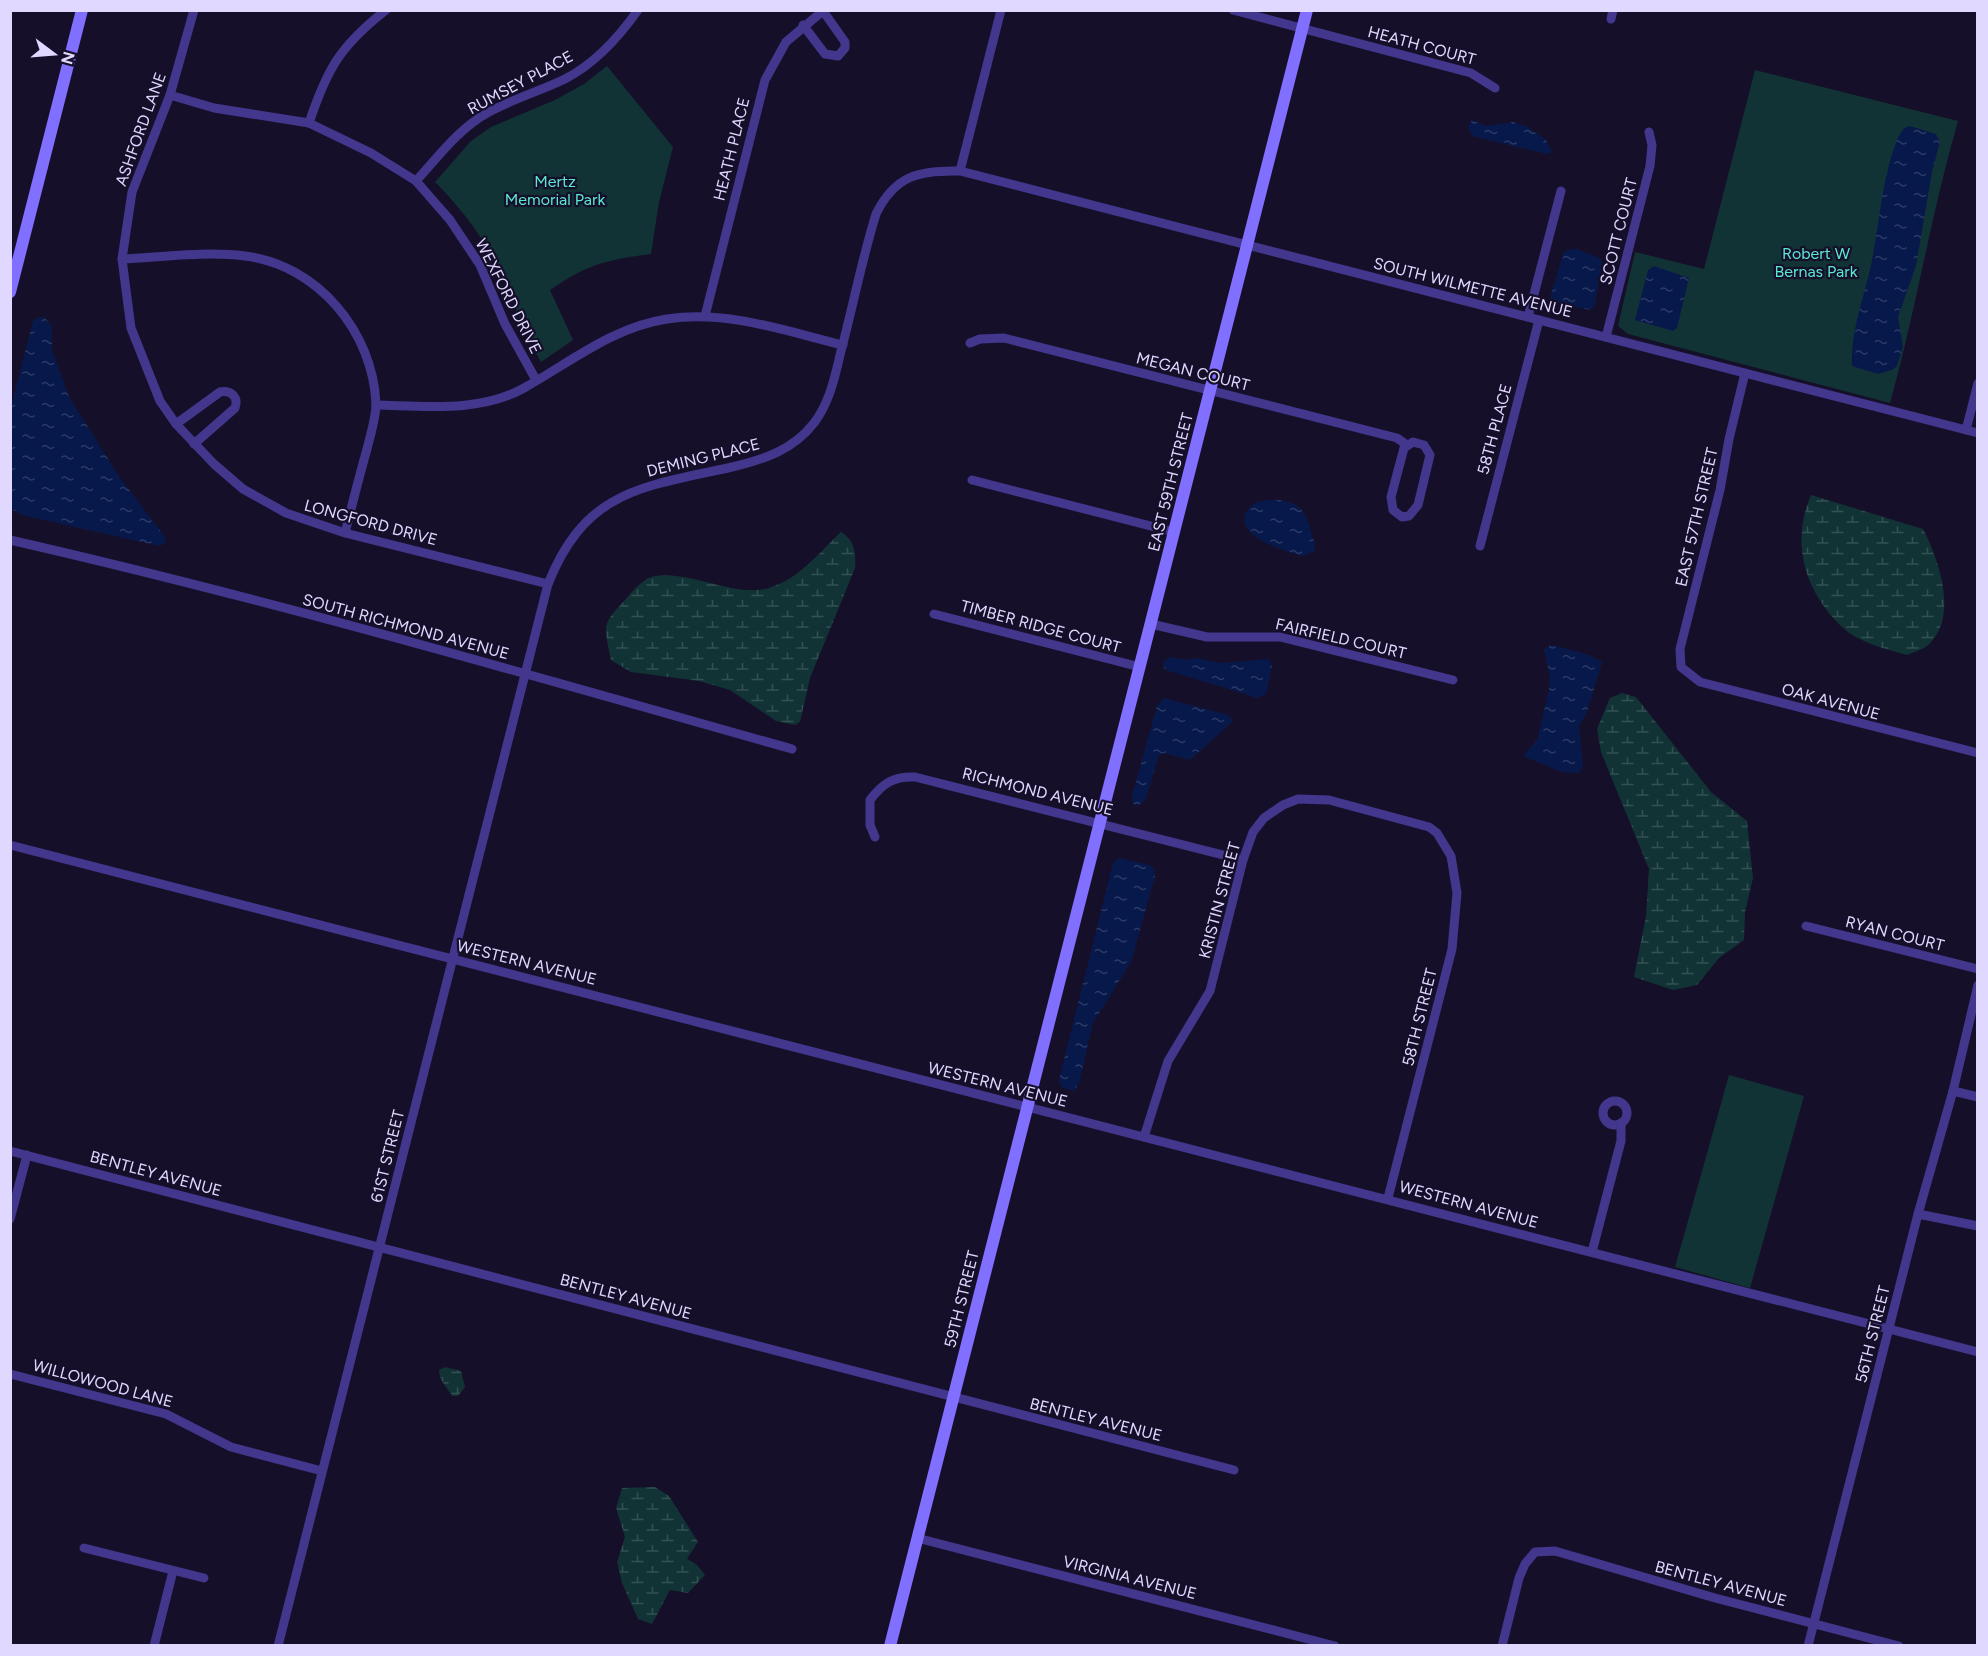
<svg xmlns="http://www.w3.org/2000/svg" width="1988" height="1656" viewBox="0 0 1988 1656" font-family="Figtree,sans-serif">
<defs>
<pattern id="wetland-marsh" width="20" height="14" patternUnits="userSpaceOnUse" patternTransform="scale(1.5)"><rect width="20" height="14" fill="#113335"/><path d="M1 5h8M5 5V1M11 12h8M15 12V8" fill="none" stroke="#335053"/></pattern>
<pattern id="water-ripples" width="26" height="14" patternUnits="userSpaceOnUse" patternTransform="scale(1.5)"><rect width="26" height="14" fill="#07194b"/><path d="M2 4q2-2 4 0t4 0M15 11q2-2 4 0t4 0" fill="none" stroke="#2b3a66"/></pattern>
</defs>
<rect width="100%" height="100%" fill="#160f2a"/>
<g fill="url(#wetland-marsh)">
<path d="M1811,495l112,34c16,31 36,88 5,116 -5,5 -15,7 -21,10 -21,-6 -47,-12 -64,-27 -38,-36 -53,-84 -32,-133z"/>
<path d="M841,532c14,9 15,20 14,36l-45,110 -10,44 -5,3 -19,-4 -46,-31 -31,-9 -68,-9 -20,-12c-7,-35 -10,-35 15,-61 7,-8 17,-21 29,-23 34,-6 81,22 114,12 30,-9 50,-35 72,-56z"/>
<path d="M1622,693l14,4 75,95 36,29 6,57 -8,34 -1,28 -25,18 -22,27 -24,5 -39,-13 12,-61 3,-47 -48,-117 -4,-23 13,-31z"/>
<path d="M445,1367l16,4 4,16 -7,9h-6l-12,-18 -1,-8z"/>
<path d="M655,1487l14,9 29,46 -11,17 10,6 8,10 -17,18 -18,-3 -18,34 -14,-5 -16,-36 -5,-21 8,-25 -9,-29 6,-20z"/>
</g>
<g fill="#113335">
<path d="M607,66l66,81 -14,55 -8,52c-45,6 -63,10 -101,36l23,50 -32,22c-18,-32 -29,-65 -45,-98 -15,-30 -37,-58 -61,-82l36,-41 20,-14 64,-27 29,-16z"/>
<path d="M1755,70l203,51c-27,93 -42,189 -68,282l-262,-69 -10,-8 17,-74 69,17z"/>
<path d="M1729,1075l75,21 -54,192 -75,-21z"/>
</g>
<g fill="url(#water-ripples)">
<path d="M1472,120l14,6 27,-4 13,4 20,14 6,12 -5,2 -75,-18 -4,-9z"/>
<path d="M1910,126l26,8 4,8 -8,30 -16,94 -18,51 5,30 -6,19 -5,4 -14,4 -26,-8c-2,-34 12,-68 19,-101 9,-42 10,-86 27,-127 3,-7 5,-10 12,-12z"/>
<path d="M1577,249l23,9 2,4 -7,42 -5,6 -32,-7 -8,-5 13,-44 3,-4z"/>
<path d="M1654,266l35,12 -12,50 -4,3 -38,-11 13,-50z"/>
<path d="M39,317h5l8,9v24l17,47 51,81 45,59 1,5 -6,4 -138,-31 -11,-6v-102l22,-86z"/>
<path d="M1267,500c24,-1 37,4 43,28 1,9 7,14 4,24l-12,4c-16,-5 -64,-18 -57,-41 4,-11 12,-13 22,-15z"/>
<path d="M1552,645l37,10 13,7 -15,50 -8,14 4,40 -4,7 -17,-1 -39,-16 14,-16 12,-50 1,-13 -6,-28z"/>
<path d="M1171,657l14,3 12,-2 22,5 50,-4 3,7 -6,28 -8,4 -92,-28 -3,-3 1,-6z"/>
<path d="M1164,698l64,17 5,6 -43,39 -27,-7 -4,2 -14,46 -8,5 -4,-2 -1,-8 25,-90z"/>
<path d="M1119,858l34,8 2,10 -24,86 -38,61 -14,60 -5,8 -13,-4 -2,-7 54,-217z"/>
</g>
<g fill="none" stroke-linecap="round" stroke-linejoin="round">
<g stroke="#42378c" stroke-width="9">
<path d="M194,10l-24,85 -38,97 -10,67 9,69 29,73 16,23 38,40 29,25 43,24 59,20 203,51"/>
<path d="M1233,10l238,63 24,15"/>
<path d="M1611,19l2,-9"/>
<path d="M803,25l22,29 13,2 7,-8v-6l-22,-31"/>
<path d="M170,95l44,13 95,15 62,30 45,28 34,39 30,45 25,59 31,56"/>
<path d="M309,123c18,-54 31,-77 77,-113"/>
<path d="M960,171l41,-161"/>
<path d="M416,181c22,-24 43,-53 73,-69 24,-13 51,-21 76,-33 29,-15 54,-42 73,-69"/>
<path d="M122,259c40,-2 83,-8 123,-3 73,9 128,76 131,148 0,14 -6,32 -9,45 -8,28 -15,56 -22,84"/>
<path d="M705,316l60,-236 21,-38 38,-32"/>
<path d="M1528,317l33,-126"/>
<path d="M1606,337l44,-171 2,-21 -3,-13"/>
<path d="M970,343l10,-4 24,-1 393,100 10,7"/>
<path d="M1745,373l-16,66 -9,51 -40,159 1,18 19,15 278,71"/>
<path d="M376,405c48,1 104,8 148,-17 47,-26 89,-61 143,-69 61,-9 118,12 176,26"/>
<path d="M176,424l44,-32c11,-2 19,5 15,16l-41,36"/>
<path d="M1966,430l12,-47"/>
<path d="M1413,442l11,3 6,10 -12,50 -9,11 -7,1 -9,-7 -2,-13 13,-49z"/>
<path d="M972,480l202,52"/>
<path d="M10,540c263,60 523,136 782,209"/>
<path d="M1480,546l59,-226"/>
<path d="M934,614l206,53"/>
<path d="M1151,624l56,13h73l173,43"/>
<path d="M875,837l-5,-12v-25c13,-17 24,-24 45,-23l328,83"/>
<path d="M10,845l1968,507"/>
<path d="M1806,926l172,43"/>
<path d="M1953,1091l25,6"/>
<circle cx="1615" cy="1113" r="12"/>
<path d="M1144,1137l24,-76 42,-70 33,-131 10,-28 11,-14 19,-13 15,-6 31,1 100,27 8,6 14,23 6,37 -5,56 -64,249"/>
<path d="M10,1151l1224,319"/>
<path d="M1918,1214l60,12"/>
<path d="M10,1219l17,-64"/>
<path d="M1592,1252l29,-111v-18"/>
<path d="M10,1374l156,40 65,33 91,24"/>
<path d="M917,1538l418,108"/>
<path d="M84,1548l120,30"/>
<path d="M154,1646l19,-75"/>
<path d="M278,1646l270,-1062c38,-95 95,-97 184,-117 33,-8 61,-17 82,-44 16,-21 21,-47 27,-72 12,-45 21,-92 35,-137 19,-39 44,-44 84,-43l1018,262"/>
<path d="M1502,1646l17,-68 6,-14 10,-12 20,-1 160,47 184,48"/>
<path d="M1808,1646l110,-432 35,-123 25,-106"/>
</g>
<g stroke="#816fff" stroke-width="12">
<path d="M10,292l72,-282"/>
<path d="M890,1646l417,-1636"/>
</g>
</g>
<g text-anchor="middle" stroke-width="4.5" stroke-linejoin="round" paint-order="stroke">
<g font-size="16" fill="#e0d8ff" stroke="#160f2a">
<text transform="translate(1422 45) rotate(15)" y="6">HEATH COURT</text>
<text transform="translate(520 82) rotate(-28)" y="6">RUMSEY PLACE</text>
<text transform="translate(140 129) rotate(-70)" y="6">ASHFORD LANE</text>
<text transform="translate(731 149) rotate(-76)" y="6">HEATH PLACE</text>
<text transform="translate(1618 231) rotate(-76)" y="6">SCOTT COURT</text>
<text transform="translate(1473 287) rotate(14)" y="6">SOUTH WILMETTE AVENUE</text>
<text transform="translate(509 296) rotate(63)" y="6">WEXFORD DRIVE</text>
<text transform="translate(1193 371) rotate(14)" y="6">MEGAN COURT</text>
<text transform="translate(1494 429) rotate(-75)" y="6">58TH PLACE</text>
<text transform="translate(703 457) rotate(-14)" y="6">DEMING PLACE</text>
<text transform="translate(1170 482) rotate(-76)" y="6">EAST 59TH STREET</text>
<text transform="translate(1696 517) rotate(-77)" y="6">EAST 57TH STREET</text>
<text transform="translate(371 522) rotate(15)" y="6">LONGFORD DRIVE</text>
<text transform="translate(406 626) rotate(15)" y="6">SOUTH RICHMOND AVENUE</text>
<text transform="translate(1041 626) rotate(15)" y="6">TIMBER RIDGE COURT</text>
<text transform="translate(1341 638) rotate(13)" y="6">FAIRFIELD COURT</text>
<text transform="translate(1831 701) rotate(15)" y="6">OAK AVENUE</text>
<text transform="translate(1038 791) rotate(14)" y="6">RICHMOND AVENUE</text>
<text transform="translate(1219 900) rotate(-75)" y="6">KRISTIN STREET</text>
<text transform="translate(1895 933) rotate(14)" y="6">RYAN COURT</text>
<text transform="translate(527 962) rotate(14)" y="6">WESTERN AVENUE</text>
<text transform="translate(1419 1017) rotate(-76)" y="6">58TH STREET</text>
<text transform="translate(998 1084) rotate(14)" y="6">WESTERN AVENUE</text>
<text transform="translate(387 1156) rotate(-76)" y="6">61ST STREET</text>
<text transform="translate(156 1173) rotate(15)" y="6">BENTLEY AVENUE</text>
<text transform="translate(1469 1204) rotate(15)" y="6">WESTERN AVENUE</text>
<text transform="translate(626 1296) rotate(15)" y="6">BENTLEY AVENUE</text>
<text transform="translate(961 1299) rotate(-76)" y="6">59TH STREET</text>
<text transform="translate(1872 1334) rotate(-76)" y="6">56TH STREET</text>
<text transform="translate(103 1383) rotate(15)" y="6">WILLOWOOD LANE</text>
<text transform="translate(1096 1419) rotate(14)" y="6">BENTLEY AVENUE</text>
<text transform="translate(1130 1577) rotate(14)" y="6">VIRGINIA AVENUE</text>
<text transform="translate(1721 1583) rotate(15)" y="6">BENTLEY AVENUE</text>
</g>
<g font-size="16" fill="#5be8d3" stroke="#160f2a">
<text x="555" y="187">Mertz<tspan x="555" dy="18">Memorial Park</tspan></text>
<text x="1816" y="259">Robert W<tspan x="1816" dy="18">Bernas Park</tspan></text>
</g>
</g>
<rect width="1988" height="1656" fill="none" stroke="#e0d8ff" stroke-width="24"/>
<g transform="translate(54 54) rotate(106)" stroke="#160f2a" stroke-width="4.5" paint-order="stroke">
<path d="M0-4.5L10 22L0 15L-10 22Z" fill="#e0d8ff"/>
<text y="-9" font-size="16" font-weight="bold" text-anchor="middle" fill="#e0d8ff">N</text>
</g>
</svg>
